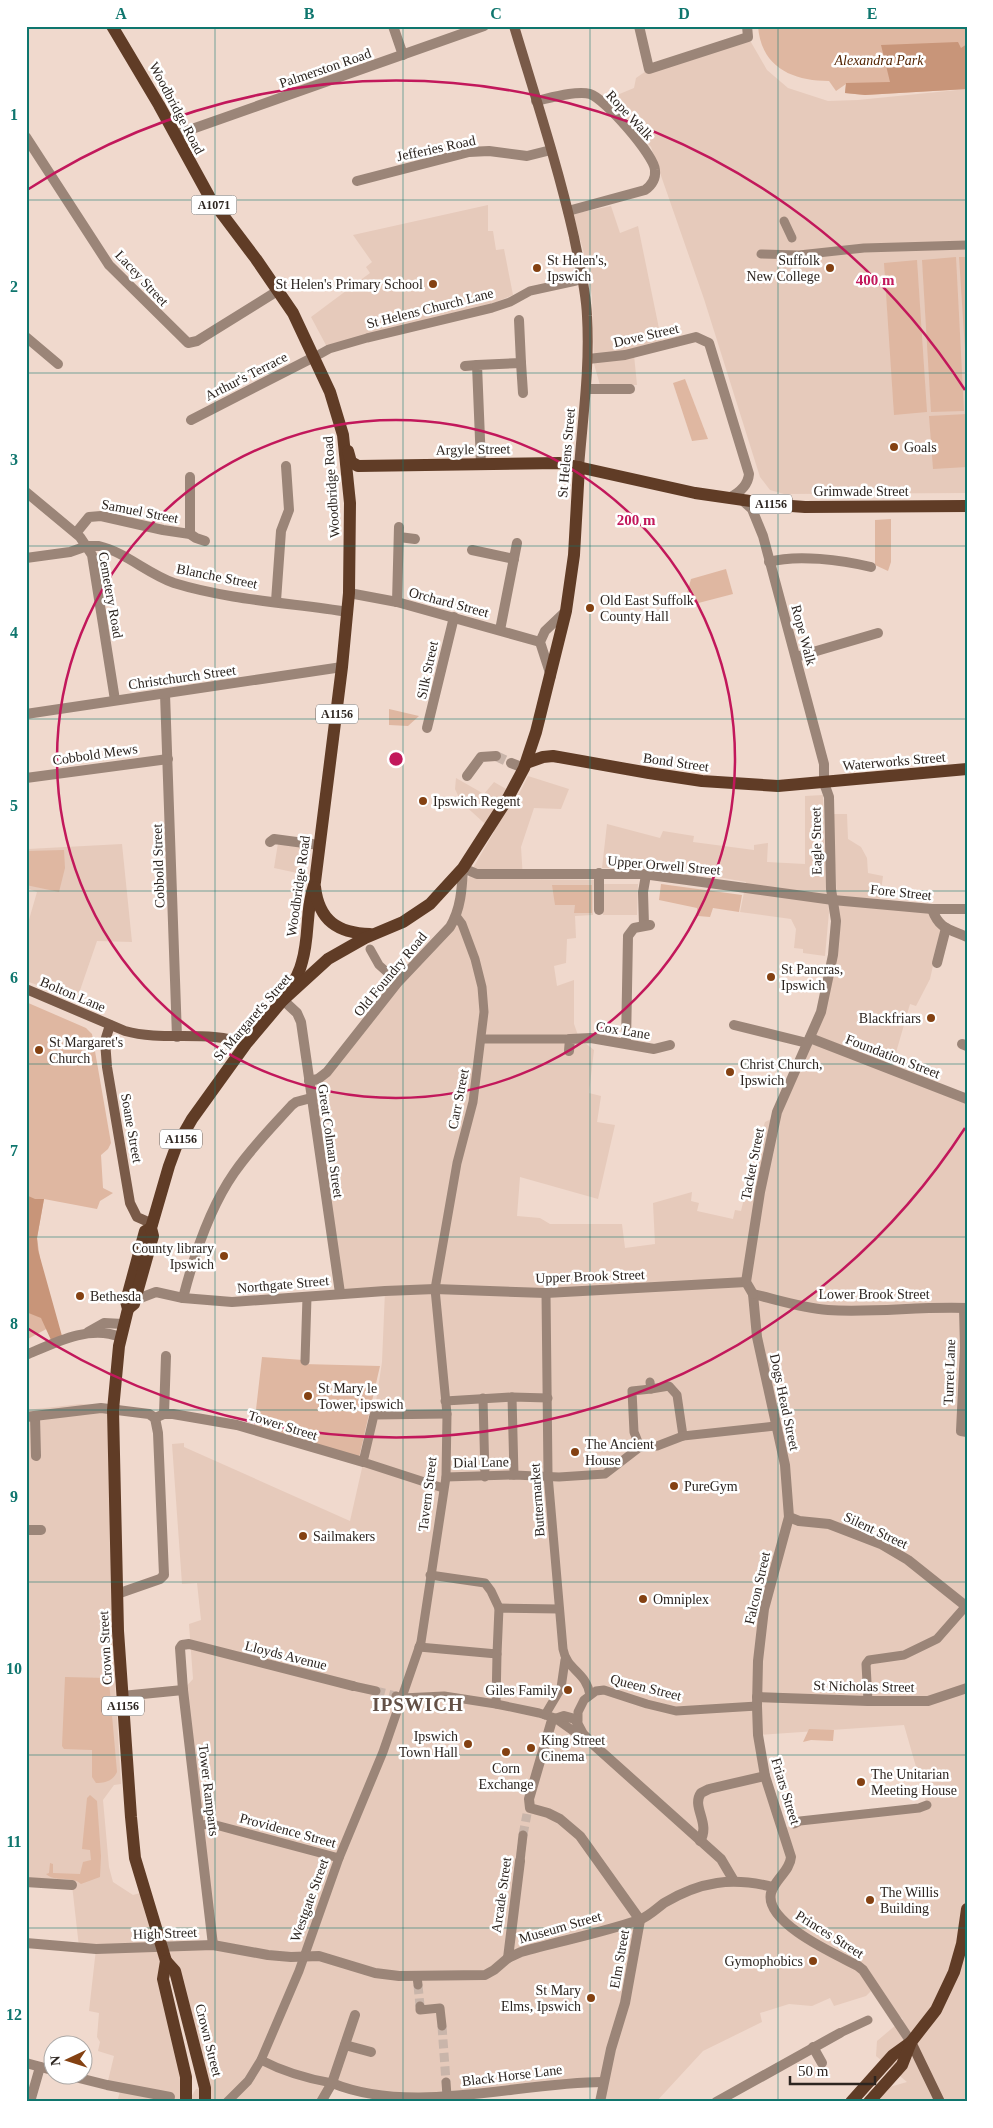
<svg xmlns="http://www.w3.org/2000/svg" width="993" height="2128" viewBox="0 0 993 2128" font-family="'Times New Roman',serif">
<rect width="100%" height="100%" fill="#f0d9cd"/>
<g fill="#e6cabb" fill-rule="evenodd">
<path d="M748,37l19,33 21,18 40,13 30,-1 109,-11v404l-183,1 -14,-4 -10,-13 -56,-178 -53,-152 -37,-43 3,-9 17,-7 2,-10 13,-9z"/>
<path d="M488,205v26h5l3,19 8,-1 9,46 -29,12 -157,40 -16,-30 59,-44 -4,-6 6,-5 -19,-27z"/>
<path d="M611,206l9,27 18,-7 25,122 -29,7 3,30h-37l-6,-21 -2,-68 -8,-43 -11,-39z"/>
<path d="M528,776l41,13 -8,20 -27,-1 -13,39 2,32 71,1 -1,35 -18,1 1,22 -9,1 -1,24 -12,3 3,20 17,-6v44l5,14 15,12 -5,43 12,3 -4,26 18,3 -17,74 -78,-22 -3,39 23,2 10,6h72l3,24 30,-4 -2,-41 39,-11 -1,9 8,2 -2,8 36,8 2,-9 6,1 13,-54 11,-35 10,-5 56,-144 2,-73 88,8 14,10 7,8 -12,53 -14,27 -6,-2 -17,59 -20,-1 94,37v1003h-98l10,-12 28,-8 -31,-26 1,-15 26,-22 -15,-12 -13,-20 -9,9 -32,10 -4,-8 -18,8 -23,-2 -29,9 2,9 -59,29 -47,51h-56l3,-20 -177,16 -94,-15 -11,19h-133l8,-13 9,-1 -39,-127 20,141h-69l4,-14 -14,-3 7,-29 -16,-5 2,-9 -3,-5 2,-24 -10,-2 7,-62 -17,-2 -7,-62 -46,-3v-472l55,-6 26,2 7,178 1,100 6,100 -7,1 -11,15 6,67 4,15 20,13 11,-3 18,56 51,-3 -30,-255 10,-11 -4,-55 12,-4 -4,-37 -15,1 -10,-140 12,-1v4l166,74 24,-106 8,-53 3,-71 -45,2 -31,-212 9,-2 124,-146 31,-65 21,-36 -33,-30 -6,-13 1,-11 28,16 10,-12 24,14zM904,1725l23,80 -127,16 -16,8 -26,-94z"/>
<path d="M823,795l3,92 3,25 -4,44 -22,-3v-4l-9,-1 2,-19 -5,-10 -51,-7 6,-30 -40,-7 -60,-7h-44l5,-44 53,14 3,-7 31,5 -1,6 61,8v-5l14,-2 -1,19 38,2v-68z"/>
<path d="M832,814h15l1,25 13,8 6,11 1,15 15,3 -3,23 -43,-1z"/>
<path d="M26,825h2v24l94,-5 10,98 -35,-1 -20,58 -51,-18v-51l11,-38 -11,-4z"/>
<path d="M278,843l28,5 -4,26 -28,-6z"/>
<path d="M602,884h36l-1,31h-34z"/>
</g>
<g fill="#dfb7a1">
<path d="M758,26h209v63l-102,6 -20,-2 1,-9 -10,7 -7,-10c-37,0 -68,-14 -71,-55z"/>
<path d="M956,257l8,154 -33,1 -9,-152z"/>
<path d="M959,257h8v123z"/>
<path d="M917,260l10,152 -33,3 -10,-152z"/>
<path d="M685,379l23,60 -16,2 -19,-58z"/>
<path d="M967,414v53l-34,2 -4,-53z"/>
<path d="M891,519v43l-3,9 -13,-6v-45z"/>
<path d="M726,569l7,25 -50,13 8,-28z"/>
<path d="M389,709l30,7 -11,10 -19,-1z"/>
<path d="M64,850l1,18 -6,24 -33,-7v-34z"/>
<path d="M661,884l81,11 -3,17 -26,-4 -3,9 -12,-1 -1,-8 -38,-8z"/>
<path d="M552,885h40v28h-18l1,-8h-20z"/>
<path d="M26,1002l60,26 6,6 19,109 -3,6 -7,6 2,33 10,5 -13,8 -3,8 -53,-10 -7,39 13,89 -24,13z"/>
<path d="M262,1357l41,3v4l77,2 -21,92 -105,-31z"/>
<path d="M65,1677l42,1 2,3 8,91c-4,9 -12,11 -21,11l-4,-6v-27l-28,-1 -2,-3z"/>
<path d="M809,1729l25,1 -1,11 -22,-1 -8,2z"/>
<path d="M90,1795l7,6 4,55 -1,21 -19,7c-10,-9 -25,-1 -35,-10l3,-1 1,-10 3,1v9l27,1 3,-12 8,-2 -1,-10 -8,-1 5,-51z"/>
</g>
<g fill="#c89579">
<path d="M958,42l3,6 6,-4v45l-102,6 -20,-2 1,-10 44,-1 -9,-37z"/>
<path d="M26,1195l9,4h9l-7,39 1,12 24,86 -11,4 -10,-22 -15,-6z"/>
</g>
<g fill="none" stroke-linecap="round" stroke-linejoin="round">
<g stroke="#c9b5aa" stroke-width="9" stroke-dasharray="9 4.5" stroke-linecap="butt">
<path d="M376,1691l20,5"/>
<path d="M523,1835l4,-21"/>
<path d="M418,1985l2,21"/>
<path d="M442,2026l4,56"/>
</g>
<path stroke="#c9b5aa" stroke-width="10" stroke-dasharray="10 5" stroke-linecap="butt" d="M496,756l15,7"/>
<g stroke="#9b8578" stroke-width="9">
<path d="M784,221l8,17"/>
<path d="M761,254l38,1 65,-7 103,-3"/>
<path d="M320,354l9,-5 38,-11 125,-30 18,-6 20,-11 46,-10"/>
<path d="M370,949l9,16 19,17"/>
<path d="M482,1039h88"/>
<path d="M546,1293l2,182 15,174c4,22 23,22 27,46"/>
<path d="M305,1361l2,-64"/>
<path d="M650,1382l1,7 18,-3 8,9 6,41"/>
<path d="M512,1397l2,78"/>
<path d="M483,1398l2,79"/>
<path d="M445,1401l67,-4 36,1"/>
<path d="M640,1447l-6,-15 -2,-41 19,-2"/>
<path d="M446,1477l68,-2 45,2 46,-3 35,-27 17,-1 26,-10 92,-10"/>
<path d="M443,1488l-80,-26 11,-47 73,-1"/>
<path d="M430,1575l55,8 6,8 8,17"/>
<path d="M419,1647l78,7 2,-46 60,1"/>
<path d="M353,1686l23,5"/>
<path d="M396,1696l6,2 42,-2 52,8 43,9 16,5 31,22"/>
<path d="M868,1701l-2,-37 3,-4 35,-5 33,-16 29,-33"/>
<path d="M496,1704l1,-50"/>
<path d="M545,1715l16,-27 4,-28"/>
<path d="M578,1721v-9l6,-12 12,-9 8,-1 43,14 29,7 81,-5"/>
<path d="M794,1824l6,-3 119,-13 8,-3"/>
<path d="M200,1825l12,-1 127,34"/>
<path d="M520,1861l3,-26"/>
<path d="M417,1976l1,9"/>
<path d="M420,2006v4l20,-2 2,18"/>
<path d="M840,2033l28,-13"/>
<path d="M261,2060c21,11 48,19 71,23"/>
<path d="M446,2082l1,14"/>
<path d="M227,2102l21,-21 13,-21 38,-89 40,-113 44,-106 38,-110 25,-165 1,-63 -12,-125 22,-126 16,-61 11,-90 -2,-25 -7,-28 -13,-35 -6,-8"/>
</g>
<g stroke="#9b8578" stroke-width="10">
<path d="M393,26l10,29"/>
<path d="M639,26l10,43 99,-32 -1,-11"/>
<path d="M536,101c14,-3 41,-11 54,-7 15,5 64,61 65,76 1,9 -3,15 -10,20l-77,21"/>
<path d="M175,135l309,-109"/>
<path d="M26,137l83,128 79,78 9,-2 82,-51"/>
<path d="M357,181l112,-29 20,-1 38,5 24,-6"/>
<path d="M26,337l32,27"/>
<path d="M588,359l37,-4 71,-18 13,6 40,131c-1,12 -10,19 -20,24"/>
<path d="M521,363l2,30"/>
<path d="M465,366l12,-1"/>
<path d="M586,389h44"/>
<path d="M191,420l123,-63"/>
<path d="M481,464l-4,-99 44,-2 -2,-43"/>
<path d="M26,492l54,45 12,18 23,145"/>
<path d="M742,500l10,9 11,27 61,228v19"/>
<path d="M76,533l13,-16 12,-1 62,14 27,4 6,4 9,3"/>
<path d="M190,534v-57"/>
<path d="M399,537l16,2"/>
<path d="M472,550l42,9"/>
<path d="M26,558l44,-6 17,-6h12c26,6 49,28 75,37 55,17 117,20 174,29"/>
<path d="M769,562c28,-8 73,-2 102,5"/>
<path d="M349,593l48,9 143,40"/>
<path d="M276,601l5,-70 8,-21 -3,-44"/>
<path d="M397,602l2,-75"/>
<path d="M500,630l17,-87"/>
<path d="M796,657l82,-24"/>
<path d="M551,676l-11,-34 5,-11 21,-20"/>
<path d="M165,694l12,343"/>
<path d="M26,714l316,-47"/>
<path d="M427,728l27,-111"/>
<path d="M511,763l13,5"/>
<path d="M467,776l14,-19 15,-1"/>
<path d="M26,778l142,-19"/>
<path d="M270,842l4,-3 45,6"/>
<path d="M599,873v37"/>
<path d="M932,909c7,20 17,20 35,28"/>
<path d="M644,925l-1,-33 3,-17"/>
<path d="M937,963l9,-35"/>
<path d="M283,1000l14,13 4,9 39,271"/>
<path d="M734,1025l73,18"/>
<path d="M810,1038l157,61"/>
<path d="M626,1043l2,-107 6,-8 16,-3"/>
<path d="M962,1044l5,2"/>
<path d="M569,1051l1,-12 21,-1 63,11 16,-4"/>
<path d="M309,1081l9,-2 9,-7 71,-90 52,-55c11,-18 12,-39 13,-59"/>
<path d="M183,1298c11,-43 26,-89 51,-125 17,-25 38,-46 58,-68l4,-3 15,-4"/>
<path d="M135,1300l21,-8 27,6 49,4 153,-11 50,-2 111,4 200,-11"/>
<path d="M964,1308l1,40 -4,83 6,1"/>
<path d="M967,1308c-46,-2 -93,5 -139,2 -26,-2 -50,-10 -75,-16l4,43 28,128 4,52 10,4 30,3 52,20 27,16 59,47"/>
<path d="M164,1414l2,-58"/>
<path d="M35,1416l1,40"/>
<path d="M26,1417l75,-9 48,6 6,4"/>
<path d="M155,1418l9,-4h9l64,11 126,37"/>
<path d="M26,1530h15"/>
<path d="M117,1594l43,-15 4,-4 -6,-142 -3,-15"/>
<path d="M122,1696l61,-6"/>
<path d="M757,1697l111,4h60l39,-13"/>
<path d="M700,1841c11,-18 -9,-34 1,-48l8,-4 56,-13"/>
<path d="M26,1882l46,3"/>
<path d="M213,1945l-30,-255 -3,-42 2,-3 7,-1 164,42"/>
<path d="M508,1958l12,-97"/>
<path d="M345,2045l26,7"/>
<path d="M813,2047l9,16"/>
<path d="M26,2063l26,7"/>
<path d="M71,2076l36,9 63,12"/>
<path d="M332,2083c80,33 186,-1 271,-1"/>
<path d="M30,2102l10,-35"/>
<path d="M321,2102l11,-19 23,-68"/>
<path d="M600,2102l11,-53 14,-46 15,-83 -60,-84 -20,-17 -12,-6 -18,-5 -1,-9 23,-79 12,-4 11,3 8,15 12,12 126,113 13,22"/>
<path d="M716,2102l124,-69"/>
</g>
<g stroke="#9b8578" stroke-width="10">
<path d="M463,868l14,6h166l190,26 99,9h35"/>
<path d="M753,1294l-7,-12 14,-90 17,-80 44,-100 12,-57 3,-34 -5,-32 -2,-92 -5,-14"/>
<path d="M88,1332l16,-9 19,1"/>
<path d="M26,1355c28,-12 64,-31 94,-18"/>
<path d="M789,1517l-25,92 -6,52 -1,45 1,29 7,41 26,81c-1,14 -16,22 -20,36 -7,30 66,62 87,73l5,4 48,72"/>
<path d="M26,1943l70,6 117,-4 55,10 23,2 28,-1 56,17 24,3 86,-1 9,-5 14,-12 13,-6c39,-11 80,-19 118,-32 9,-3 17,-11 25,-17 37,-22 68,-26 109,-16"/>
</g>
<g stroke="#795a48" stroke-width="10">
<path d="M514,26c21,70 44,140 60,211 5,26 12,52 13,79 3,50 -4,100 -8,151"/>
<path d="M26,989l99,42c40,11 83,-2 121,13"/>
<path d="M110,1025l-5,16 2,26 23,136 7,14 16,7"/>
<path d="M911,2042l29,60"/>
</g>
<g stroke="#603c26" stroke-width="12">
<path d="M112,26l47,79 51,93 46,61 37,54 37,79 13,43 7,68 -1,90 -7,74 -27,215c-10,28 -5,53 -13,80 -3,14 -12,26 -19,38"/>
<path d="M348,451l3,11 7,4 202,-3 135,30 83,12 27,2 162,-1"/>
<path d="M526,763l17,-6 10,-1 96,17 53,8 76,5 189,-17"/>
<path d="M315,887c4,34 23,46 55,47"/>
<path d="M151,1228l-6,3 -19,70 2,8 -9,37 -6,64 5,221 13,186 4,41 31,103 -3,18 23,98v25"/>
<path d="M128,1309l6,-5 1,-4 18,-64 -2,-8 18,-62 7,-19 16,-28 54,-75 37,-44 45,-41 37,-21 38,-16 27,-18 33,-36 45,-70 16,-30 12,-36 30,-121 8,-56 5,-88"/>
<path d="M166,1961l9,10 30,117v14"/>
<path d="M851,2102l42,-47 18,-13"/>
<path d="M869,2102l33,-37 9,-23 25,-32 18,-38 8,-28 5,-35"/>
</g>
</g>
<path fill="none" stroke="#0f766e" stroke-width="1" stroke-opacity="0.55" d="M215,26v2076M403,26v2076M590,26v2076M778,26v2076M26,200h941M26,373h941M26,546h941M26,719h941M26,891h941M26,1064h941M26,1237h941M26,1410h941M26,1582h941M26,1755h941M26,1928h941"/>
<g fill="none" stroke="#c2185b" stroke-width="2.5">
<circle cx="396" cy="759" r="339"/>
<path d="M965 1128A678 678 0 0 1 27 1328M27 190A678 678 0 0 1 965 390"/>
</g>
<g fill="#844112" stroke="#fff" stroke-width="2">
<circle cx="537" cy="268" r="5"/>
<circle cx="830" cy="268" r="5"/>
<circle cx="433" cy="284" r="5"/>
<circle cx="894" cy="447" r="5"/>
<circle cx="590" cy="608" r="5"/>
<circle cx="423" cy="801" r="5"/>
<circle cx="771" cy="977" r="5"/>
<circle cx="931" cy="1018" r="5"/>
<circle cx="39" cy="1050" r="5"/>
<circle cx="730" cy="1072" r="5"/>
<circle cx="224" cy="1256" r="5"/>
<circle cx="80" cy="1296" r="5"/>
<circle cx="308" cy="1396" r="5"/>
<circle cx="575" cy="1452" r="5"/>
<circle cx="674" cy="1486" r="5"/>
<circle cx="303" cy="1536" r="5"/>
<circle cx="643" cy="1599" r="5"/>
<circle cx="568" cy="1690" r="5"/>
<circle cx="468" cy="1744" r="5"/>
<circle cx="531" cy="1748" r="5"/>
<circle cx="506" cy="1752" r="5"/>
<circle cx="861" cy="1782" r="5"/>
<circle cx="870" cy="1900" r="5"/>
<circle cx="813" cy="1961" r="5"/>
<circle cx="591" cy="1998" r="5"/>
</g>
<g text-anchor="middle" stroke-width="5" stroke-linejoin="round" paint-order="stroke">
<g fill="#fff" stroke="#6c6663" stroke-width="1">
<rect x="191.5" y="195.5" width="45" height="19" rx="4"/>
<rect x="750" y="494.5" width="42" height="19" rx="4"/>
<rect x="316" y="704.5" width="42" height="19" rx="4"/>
<rect x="160" y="1129.5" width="42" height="19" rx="4"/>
<rect x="102" y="1696.5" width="42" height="19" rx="4"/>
</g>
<g font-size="12" font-weight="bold" fill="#2d2520">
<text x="214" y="209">A1071</text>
<text x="771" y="508">A1156</text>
<text x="337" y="718">A1156</text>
<text x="181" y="1143">A1156</text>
<text x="123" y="1710">A1156</text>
</g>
<g font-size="14" font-style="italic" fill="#552604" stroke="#fff">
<text x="879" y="65">Alexandra Park</text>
</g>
<g font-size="14" fill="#2d2520" stroke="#fff">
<text transform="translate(325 68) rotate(-19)" y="5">Palmerston Road</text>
<text transform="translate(177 108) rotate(62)" y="5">Woodbridge Road</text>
<text transform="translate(630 115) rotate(47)" y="5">Rope Walk</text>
<text transform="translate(436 148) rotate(-12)" y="5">Jefferies Road</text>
<text transform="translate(142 278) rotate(47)" y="5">Lacey Street</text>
<text transform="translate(430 308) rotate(-14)" y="5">St Helens Church Lane</text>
<text transform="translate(646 335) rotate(-13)" y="5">Dove Street</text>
<text transform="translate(246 376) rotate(-27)" y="5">Arthur's Terrace</text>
<text transform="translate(473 449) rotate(-1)" y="5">Argyle Street</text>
<text transform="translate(566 453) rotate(-85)" y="5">St Helens Street</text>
<text transform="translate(331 487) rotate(-94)" y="5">Woodbridge Road</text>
<text x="861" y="496">Grimwade Street</text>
<text transform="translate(140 511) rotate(11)" y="5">Samuel Street</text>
<text transform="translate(217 576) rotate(11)" y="5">Blanche Street</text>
<text transform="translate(111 595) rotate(80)" y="5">Cemetery Road</text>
<text transform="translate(449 602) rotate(15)" y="5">Orchard Street</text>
<text transform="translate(804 635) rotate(75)" y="5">Rope Walk</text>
<text transform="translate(427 670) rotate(-78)" y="5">Silk Street</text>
<text transform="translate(182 677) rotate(-8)" y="5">Christchurch Street</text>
<text transform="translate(95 754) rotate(-8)" y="5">Cobbold Mews</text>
<text transform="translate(894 761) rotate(-5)" y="5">Waterworks Street</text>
<text transform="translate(676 762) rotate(8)" y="5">Bond Street</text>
<text transform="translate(816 841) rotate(-91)" y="5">Eagle Street</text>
<text transform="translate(664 865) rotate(5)" y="5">Upper Orwell Street</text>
<text transform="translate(158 866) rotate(-92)" y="5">Cobbold Street</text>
<text transform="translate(298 886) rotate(-82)" y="5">Woodbridge Road</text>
<text transform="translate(901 892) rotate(6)" y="5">Fore Street</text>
<text transform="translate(390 974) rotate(-50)" y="5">Old Foundry Road</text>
<text transform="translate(73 994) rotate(23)" y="5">Bolton Lane</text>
<text transform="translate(252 1017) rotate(-49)" y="5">St Margaret's Street</text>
<text transform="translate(623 1030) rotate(9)" y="5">Cox Lane</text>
<text transform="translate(893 1056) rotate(21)" y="5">Foundation Street</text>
<text transform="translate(458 1099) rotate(-79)" y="5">Carr Street</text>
<text transform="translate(132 1128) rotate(80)" y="5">Soane Street</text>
<text transform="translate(331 1141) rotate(82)" y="5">Great Colman Street</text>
<text transform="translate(752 1164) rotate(-79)" y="5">Tacket Street</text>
<text transform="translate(590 1276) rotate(-2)" y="5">Upper Brook Street</text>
<text transform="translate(283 1284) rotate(-5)" y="5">Northgate Street</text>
<text x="874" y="1299">Lower Brook Street</text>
<text transform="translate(949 1372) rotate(-88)" y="5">Turret Lane</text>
<text transform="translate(785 1402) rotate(78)" y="5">Dogs Head Street</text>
<text transform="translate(283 1425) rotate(17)" y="5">Tower Street</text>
<text transform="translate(481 1462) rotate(-1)" y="5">Dial Lane</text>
<text transform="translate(427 1494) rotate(-83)" y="5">Tavern Street</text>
<text transform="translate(537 1500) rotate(-94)" y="5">Buttermarket</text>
<text transform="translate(876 1530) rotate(25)" y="5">Silent Street</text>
<text transform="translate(757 1588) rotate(-77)" y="5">Falcon Street</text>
<text transform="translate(105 1648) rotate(-93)" y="5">Crown Street</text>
<text transform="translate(286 1655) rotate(14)" y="5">Lloyds Avenue</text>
<text transform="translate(864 1686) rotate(1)" y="5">St Nicholas Street</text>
<text transform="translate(646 1687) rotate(14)" y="5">Queen Street</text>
<text transform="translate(209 1790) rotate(83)" y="5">Tower Ramparts</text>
<text transform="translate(786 1791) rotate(73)" y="5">Friars Street</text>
<text transform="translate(288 1830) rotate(15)" y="5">Providence Street</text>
<text transform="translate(501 1895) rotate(-82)" y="5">Arcade Street</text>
<text transform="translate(309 1900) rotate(-70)" y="5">Westgate Street</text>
<text transform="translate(560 1927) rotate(-16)" y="5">Museum Street</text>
<text transform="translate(165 1933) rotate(-2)" y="5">High Street</text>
<text transform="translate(830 1934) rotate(32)" y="5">Princes Street</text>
<text transform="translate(619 1959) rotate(-80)" y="5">Elm Street</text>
<text transform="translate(209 2040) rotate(76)" y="5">Crown Street</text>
<text transform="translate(512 2075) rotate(-7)" y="5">Black Horse Lane</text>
</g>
<g font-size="14" fill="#2d2520" stroke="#fff" text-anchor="start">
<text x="547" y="265">St Helen's,<tspan x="547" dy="16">Ipswich</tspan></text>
<text x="820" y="265" text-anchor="end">Suffolk<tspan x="820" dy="16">New College</tspan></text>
<text x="423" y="289" text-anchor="end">St Helen's Primary School</text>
<text x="904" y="452">Goals</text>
<text x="600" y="605">Old East Suffolk<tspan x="600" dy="16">County Hall</tspan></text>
<text x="433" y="806">Ipswich Regent</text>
<text x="781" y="974">St Pancras,<tspan x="781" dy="16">Ipswich</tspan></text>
<text x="921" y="1023" text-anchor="end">Blackfriars</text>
<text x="49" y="1047">St Margaret's<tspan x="49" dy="16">Church</tspan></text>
<text x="740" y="1069">Christ Church,<tspan x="740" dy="16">Ipswich</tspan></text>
<text x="214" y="1253" text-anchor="end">County library<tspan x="214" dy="16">Ipswich</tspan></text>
<text x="90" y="1301">Bethesda</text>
<text x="318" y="1393">St Mary le<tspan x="318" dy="16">Tower, ipswich</tspan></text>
<text x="585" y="1449">The Ancient<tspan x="585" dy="16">House</tspan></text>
<text x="684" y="1491">PureGym</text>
<text x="313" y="1541">Sailmakers</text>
<text x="653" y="1604">Omniplex</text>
<text x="558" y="1695" text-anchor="end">Giles Family</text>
<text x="458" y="1741" text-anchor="end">Ipswich<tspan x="458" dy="16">Town Hall</tspan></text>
<text x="541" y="1745">King Street<tspan x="541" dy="16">Cinema</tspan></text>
<text x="506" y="1773" text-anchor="middle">Corn<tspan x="506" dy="16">Exchange</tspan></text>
<text x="871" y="1779">The Unitarian<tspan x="871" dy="16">Meeting House</tspan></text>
<text x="880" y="1897">The Willis<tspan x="880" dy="16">Building</tspan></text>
<text x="803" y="1966" text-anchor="end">Gymophobics</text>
<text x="581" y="1995" text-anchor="end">St Mary<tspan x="581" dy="16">Elms, Ipswich</tspan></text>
</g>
<g font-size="19" font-weight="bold" letter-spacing="1" fill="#635046" stroke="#fff">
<text x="418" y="1711">IPSWICH</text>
</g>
</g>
<circle cx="396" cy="759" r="8" fill="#c2185b" stroke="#fff" stroke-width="2.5"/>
<g font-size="15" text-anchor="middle" font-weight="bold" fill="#c2185b" stroke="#fff" stroke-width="5" stroke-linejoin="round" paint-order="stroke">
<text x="875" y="285">400 m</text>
<text x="636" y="525">200 m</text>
</g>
<rect width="993" height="2128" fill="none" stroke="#ffffff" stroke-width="55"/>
<g transform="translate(68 2060) rotate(266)"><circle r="24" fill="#ffffff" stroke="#aba8a6"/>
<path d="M0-4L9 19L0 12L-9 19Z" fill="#844112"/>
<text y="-8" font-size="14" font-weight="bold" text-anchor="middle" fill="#2d2520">N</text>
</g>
<path d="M790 2076v8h85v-8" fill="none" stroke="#2d2520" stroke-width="2.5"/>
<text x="798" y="2076" font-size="15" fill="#2d2520" stroke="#ffffff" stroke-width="4" paint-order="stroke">50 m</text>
<rect x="28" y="28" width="938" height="2072" fill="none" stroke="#0f766e" stroke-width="2"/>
<g font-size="16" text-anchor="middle" font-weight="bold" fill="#0f766e">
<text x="121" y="19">A</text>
<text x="309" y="19">B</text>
<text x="496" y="19">C</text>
<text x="684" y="19">D</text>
<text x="872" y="19">E</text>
<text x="14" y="120">1</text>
<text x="14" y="292">2</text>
<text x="14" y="465">3</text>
<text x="14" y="638">4</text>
<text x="14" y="811">5</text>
<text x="14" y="983">6</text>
<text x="14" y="1156">7</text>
<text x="14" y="1329">8</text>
<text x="14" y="1502">9</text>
<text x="14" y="1674">10</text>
<text x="14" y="1847">11</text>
<text x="14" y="2020">12</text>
</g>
</svg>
